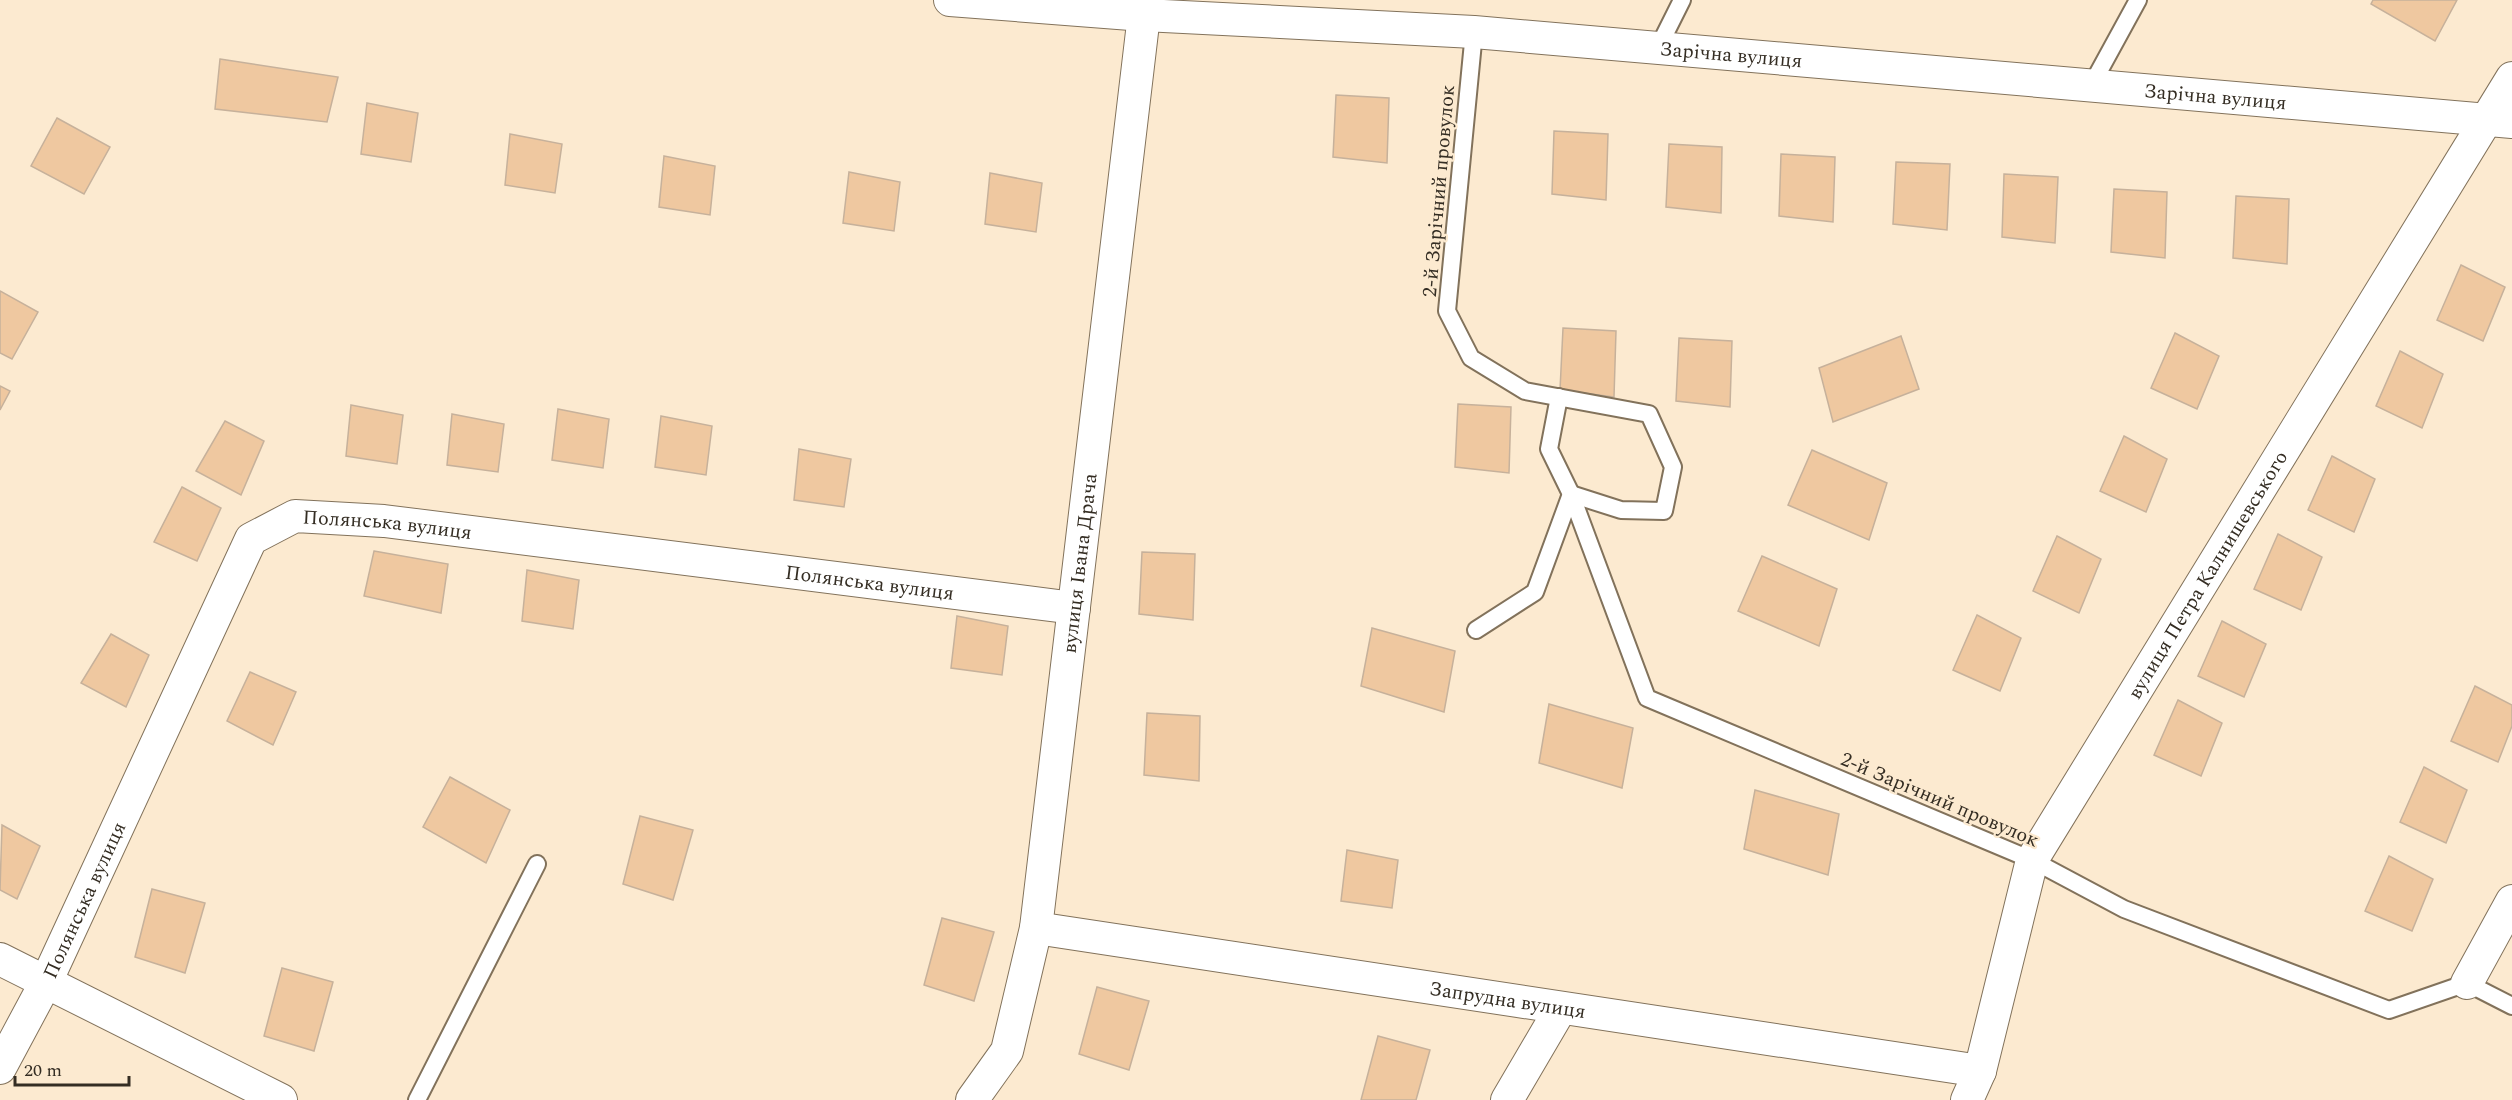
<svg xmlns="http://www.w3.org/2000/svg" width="2512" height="1100" viewBox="0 0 2512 1100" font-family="Spectral,serif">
<rect width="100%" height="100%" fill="#fcead0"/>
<g fill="#efc8a0" stroke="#c6b19b" stroke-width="1.5">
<path d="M2373,0h84l-22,41 -64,-37z"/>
<path d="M220,59l118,18 -11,45 -112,-13z"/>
<path d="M1336,95l53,3 -2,65 -54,-6z"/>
<path d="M367,103l51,10 -7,49 -50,-8z"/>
<path d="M57,118l53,29 -26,47 -53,-28z"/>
<path d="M1554,131l54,3 -2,66 -54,-6z"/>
<path d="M510,134l52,10 -7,49 -50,-8z"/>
<path d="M1669,144l53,3 -1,66 -55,-6z"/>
<path d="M1781,154l54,3 -2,65 -54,-6z"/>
<path d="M664,156l51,10 -5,49 -51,-8z"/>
<path d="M1896,162l54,2 -3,66 -54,-6z"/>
<path d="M849,172l51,10 -6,49 -51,-8z"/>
<path d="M990,173l52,10 -6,49 -51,-8z"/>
<path d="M2004,174l54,3 -3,66 -53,-6z"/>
<path d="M2114,189l53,3 -2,66 -54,-6z"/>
<path d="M2236,196l53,3 -2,65 -54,-6z"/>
<path d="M2461,265l44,22 -22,54 -46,-21z"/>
<path d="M0,291l38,21 -26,47 -12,-6z"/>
<path d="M1563,328l53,3 -2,66 -54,-7z"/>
<path d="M2175,333l44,23 -22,53 -46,-21z"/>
<path d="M1901,336l18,53 -86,33 -14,-54z"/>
<path d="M1679,338l53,3 -2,66 -54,-6z"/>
<path d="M2400,351l43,23 -21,54 -46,-22z"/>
<path d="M0,386l10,5 -10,19z"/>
<path d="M1458,404l53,3 -2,66 -54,-6z"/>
<path d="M351,405l52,10 -6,49 -51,-8z"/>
<path d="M558,409l51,10 -6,49 -51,-8z"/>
<path d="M452,414l52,10 -6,48 -51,-7z"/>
<path d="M661,416l51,10 -6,49 -51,-8z"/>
<path d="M225,421l39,20 -23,54 -45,-24z"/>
<path d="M2124,436l43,23 -21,53 -46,-21z"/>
<path d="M799,449l52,10 -7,48 -50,-7z"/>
<path d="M1812,450l75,33 -18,57 -81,-35z"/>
<path d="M2332,456l43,23 -21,53 -46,-22z"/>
<path d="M182,487l39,21 -24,53 -43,-19z"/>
<path d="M2278,534l44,23 -21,53 -47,-21z"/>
<path d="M2057,536l44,23 -22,54 -46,-22z"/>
<path d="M374,551l74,13 -7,49 -77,-17z"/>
<path d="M1142,552l53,2 -2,66 -54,-6z"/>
<path d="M1762,556l75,33 -18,57 -81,-35z"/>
<path d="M527,570l52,10 -6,49 -51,-8z"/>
<path d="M1977,615l44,23 -21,53 -47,-21z"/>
<path d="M957,616l51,10 -6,49 -51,-7z"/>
<path d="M2222,621l44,23 -22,53 -46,-21z"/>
<path d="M1372,628l83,23 -11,61 -83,-26z"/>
<path d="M111,634l38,21 -23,52 -45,-24z"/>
<path d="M250,672l46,20 -23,53 -46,-24z"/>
<path d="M2475,686l37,19v21l-14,36 -47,-21z"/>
<path d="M2178,700l44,23 -21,53 -47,-21z"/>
<path d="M1549,704l84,24 -11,60 -83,-25z"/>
<path d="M1147,713l53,3 -1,65 -55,-6z"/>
<path d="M2424,767l43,23 -21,53 -46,-21z"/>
<path d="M450,777l60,33 -24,53 -63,-36z"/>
<path d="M1755,790l84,24 -11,61 -84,-26z"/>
<path d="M640,816l53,14 -20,70 -50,-16z"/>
<path d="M2,825l38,21 -23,53 -17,-9z"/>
<path d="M1347,850l51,10 -6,48 -51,-7z"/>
<path d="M2389,856l44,23 -21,52 -47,-20z"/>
<path d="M152,889l53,14 -20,70 -50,-16z"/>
<path d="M942,918l52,14 -20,69 -50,-16z"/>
<path d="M282,968l51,14 -19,69 -50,-15z"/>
<path d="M1097,987l52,14 -20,69 -50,-16z"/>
<path d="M1378,1036l52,14 -14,50h-55z"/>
</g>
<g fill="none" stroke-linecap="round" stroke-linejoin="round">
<defs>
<g id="service">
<path d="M1474,32l-27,279 24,47 54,33 124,23 24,53 -9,44 -43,-1 -50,-16 -36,98 -59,38"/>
<path d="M1658,48l24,-48"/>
<path d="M2091,86l47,-86"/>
<path d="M1559,397l-10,52 22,45 76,204 385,162 92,49 265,101 78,-27 45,23"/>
<path d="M417,1100l120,-236"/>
</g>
<g id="minor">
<path id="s1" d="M950,0l194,15 330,17 1038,90"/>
<path id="s2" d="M1036,928l944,143"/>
<path d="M0,959l281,141"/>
<path d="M2467,983l45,-82"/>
<path id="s3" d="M0,1068l46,-86 205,-443 44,-23 89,5 690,87"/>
<path id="s4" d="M972,1100l35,-49 29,-123 108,-913"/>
<path d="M1507,1100l54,-92"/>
<path id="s5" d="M1967,1100l13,-29 52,-211 480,-782"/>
</g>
</defs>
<use href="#service" stroke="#82725b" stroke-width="20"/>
<use href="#minor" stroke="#82725b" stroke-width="34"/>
<use href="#service" stroke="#fff" stroke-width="16"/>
<use href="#minor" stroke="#fff" stroke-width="32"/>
</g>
<g text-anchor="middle" stroke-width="4.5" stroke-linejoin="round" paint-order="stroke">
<g font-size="20" fill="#342d23" stroke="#fcead0">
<text dy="7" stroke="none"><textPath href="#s1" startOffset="783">Зарічна вулиця</textPath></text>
<text dy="7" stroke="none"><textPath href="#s1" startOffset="1269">Зарічна вулиця</textPath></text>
<text transform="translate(1438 191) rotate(-85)" y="7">2-й Зарічний провулок</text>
<text dy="7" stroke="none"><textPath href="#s3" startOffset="728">Полянська вулиця</textPath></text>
<text dy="7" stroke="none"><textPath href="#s4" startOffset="554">вулиця Івана Драча</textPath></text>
<text dy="7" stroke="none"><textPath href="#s5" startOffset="584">вулиця Петра Калнишевського</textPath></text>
<text dy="7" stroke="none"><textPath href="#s3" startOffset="1214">Полянська вулиця</textPath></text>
<text transform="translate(1940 799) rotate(23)" y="7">2-й Зарічний провулок</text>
<text dy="7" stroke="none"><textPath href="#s3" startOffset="188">Полянська вулиця</textPath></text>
<text dy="7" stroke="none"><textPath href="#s2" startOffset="477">Запрудна вулиця</textPath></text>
</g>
</g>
<path d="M15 1076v9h114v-9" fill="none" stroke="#342d23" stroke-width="3"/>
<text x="24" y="1076" font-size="18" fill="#342d23" stroke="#fcead0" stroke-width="4.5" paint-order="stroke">20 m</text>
</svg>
